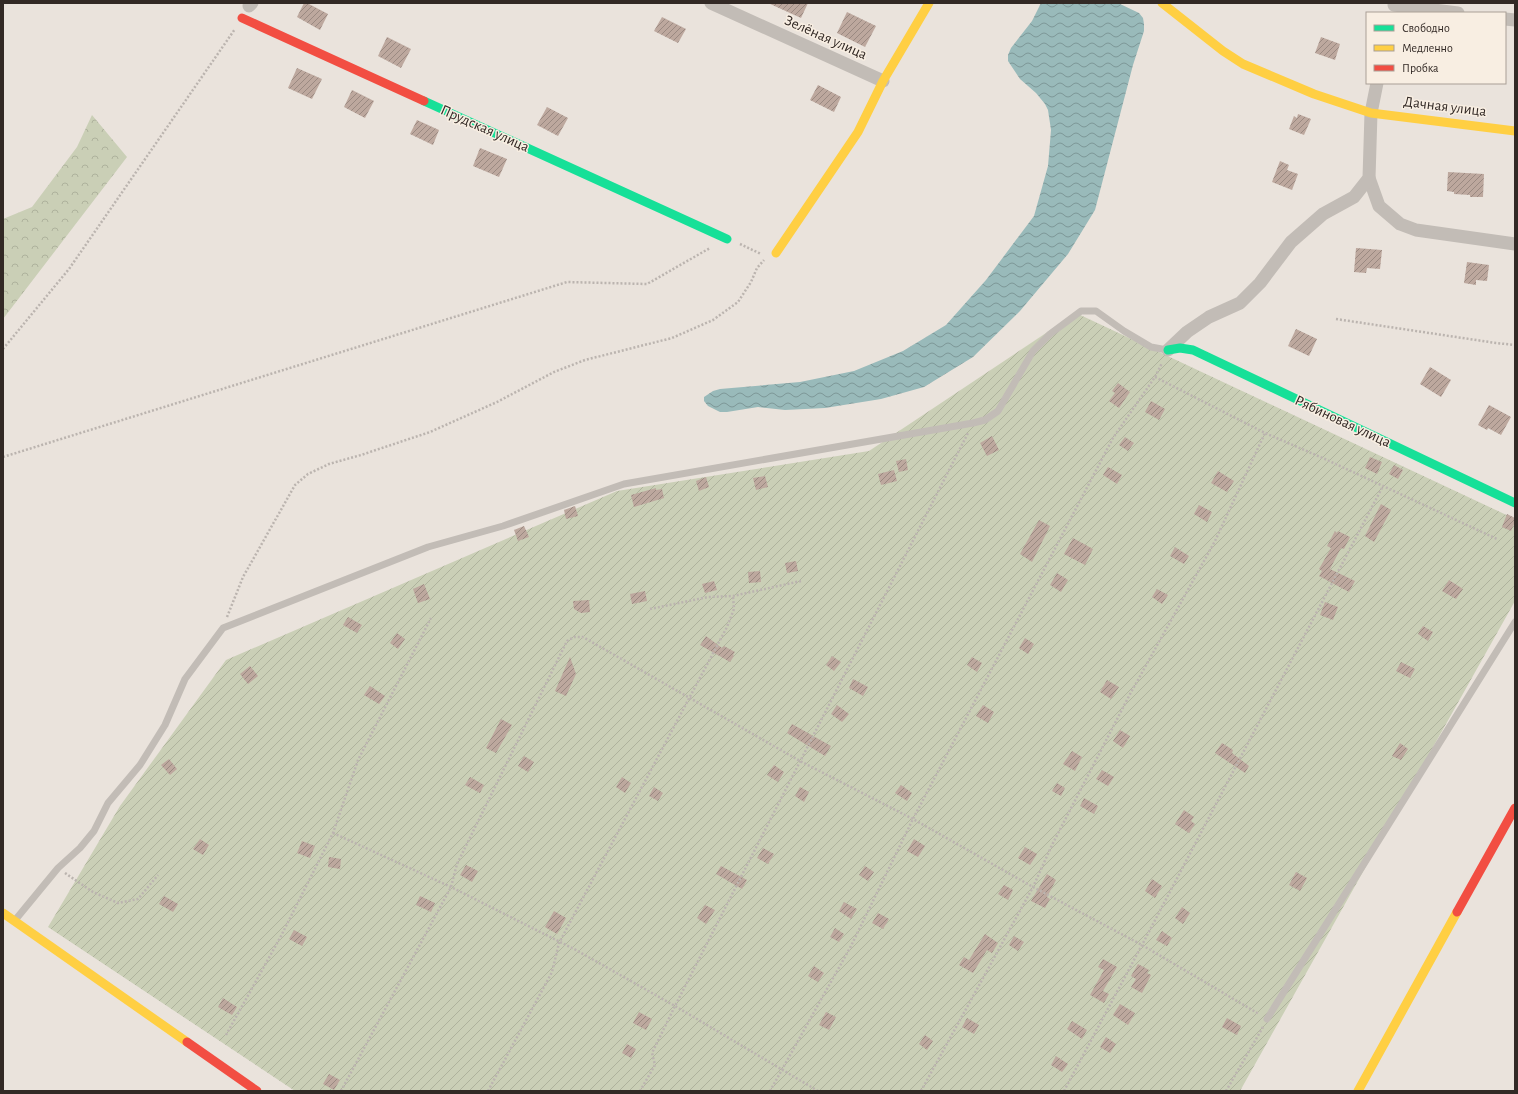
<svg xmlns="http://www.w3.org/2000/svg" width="1518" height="1094" viewBox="0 0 1518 1094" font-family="'Alegreya Sans',sans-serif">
<defs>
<pattern id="forest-crowns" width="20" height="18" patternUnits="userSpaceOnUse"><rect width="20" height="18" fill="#cacfb6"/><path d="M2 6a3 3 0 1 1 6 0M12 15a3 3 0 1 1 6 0" fill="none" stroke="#aeb29c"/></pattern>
<pattern id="garden-furrows" width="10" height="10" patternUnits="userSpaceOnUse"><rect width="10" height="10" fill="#cacfb6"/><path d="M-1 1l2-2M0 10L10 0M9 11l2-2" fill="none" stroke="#aeb29c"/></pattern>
<pattern id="water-waves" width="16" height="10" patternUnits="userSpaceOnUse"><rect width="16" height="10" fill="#99baba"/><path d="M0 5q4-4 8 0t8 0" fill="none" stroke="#7d9797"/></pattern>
<pattern id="building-hatch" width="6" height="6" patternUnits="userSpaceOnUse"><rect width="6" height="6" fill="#bda89e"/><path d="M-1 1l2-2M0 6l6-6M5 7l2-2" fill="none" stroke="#9a8981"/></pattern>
</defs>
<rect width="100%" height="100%" fill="#eae3dc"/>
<path fill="url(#forest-crowns)" d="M92,115l35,42 -124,162v-100l29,-12 45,-60z"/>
<path fill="url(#garden-furrows)" d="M1076,313l439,206v82l-275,490h-945l-247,-164 72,-121 106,-146 391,-169 252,-40z"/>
<path fill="url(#water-waves)" d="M1041,3h77l21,10 4,5 1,6v7l-11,34 -38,145 -27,44 -48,57 -47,46 -49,30 -43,12 -56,9 -40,2 -27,-3 -31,5h-7l-12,-6 -4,-5v-4l9,-6 7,-2 80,-7 54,-11 49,-20 43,-26 40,-45 48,-64 14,-50 3,-36 -3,-20 -3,-6 -9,-11 -16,-14 -12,-18v-6l3,-7 21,-27z"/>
<g fill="url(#building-hatch)">
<path d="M304,3h3l21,11 -8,16 -23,-13z"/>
<path d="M768,3h40l-7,15z"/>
<path d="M847,12l29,14 -11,21 -28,-14z"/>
<path d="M662,17l24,12 -8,14 -24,-12z"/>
<path d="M387,37l24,12 -10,19 -23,-12z"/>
<path d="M1321,37l19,7 -5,16 -20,-7z"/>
<path d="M297,68l25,11 -10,20 -24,-11z"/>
<path d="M818,85l23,12 -7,15 -24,-12z"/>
<path d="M352,90l22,11 -9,17 -21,-11z"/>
<path d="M547,107l21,11 -10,18 -21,-11z"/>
<path d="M1298,114l13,5 -7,16 -15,-6 5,-13 3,2z"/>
<path d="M417,120l22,10 -6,15 -23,-11z"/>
<path d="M480,148l27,11 -8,18 -26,-11z"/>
<path d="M1280,161l9,4 -2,5 11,4 -6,16 -20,-8z"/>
<path d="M1448,172l36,2 -1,23h-13v-2l-16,-1v-2l-7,-1z"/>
<path d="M1356,248l26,2 -2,19 -13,-1 -1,5 -12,-1z"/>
<path d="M1467,262l22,3 -2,16 -11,-1v5l-12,-2z"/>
<path d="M1296,329l21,10 -8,17 -21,-10z"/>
<path d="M1430,367l21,13 -10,17 -21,-13z"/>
<path d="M1118,383l12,9 -11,16 -10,-7 6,-8 -3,-2z"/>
<path d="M1151,401l14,8 -6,11 -14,-8z"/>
<path d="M1489,405l22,12 -10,18 -13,-7 -1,2 -9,-5z"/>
<path d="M992,436l7,14 -12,6 -7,-13z"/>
<path d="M1125,437l9,6 -6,8 -9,-6z"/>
<path d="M1370,457l12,5 -5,12 -12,-6z"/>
<path d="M906,459l2,11 -9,2 -3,-11z"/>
<path d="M1394,465l9,5 -5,9 -9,-5z"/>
<path d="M1108,467l14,8 -5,9 -14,-9z"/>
<path d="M894,470l3,11 -16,4 -3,-11z"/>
<path d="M1218,471l16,10 -7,11 -16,-9z"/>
<path d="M765,476l3,11 -12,3 -3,-12z"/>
<path d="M706,477l3,10 -10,4 -3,-10z"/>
<path d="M656,488v2l6,-1 2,9 -30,9 -3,-12z"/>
<path d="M1381,504l10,6 -17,32 -9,-6z"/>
<path d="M1199,505l13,7 -5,10 -13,-8z"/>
<path d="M575,506l3,10 -12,3 -2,-9z"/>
<path d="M1507,514l8,4v4l-4,9 -9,-4z"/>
<path d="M1039,520l11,6 -18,36 -12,-8z"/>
<path d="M524,526l5,11 -11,4 -4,-11z"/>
<path d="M1335,531l2,2 1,-2 12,6 -6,12 -3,-1 -11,21 25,12 -6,11 -30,-16 3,-5 -3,-2 12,-21 -4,-2z"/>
<path d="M1073,538l20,11 -8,16 -21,-11z"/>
<path d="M1175,547l14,9 -5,8 -14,-8z"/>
<path d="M796,561l2,10 -11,2 -2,-10z"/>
<path d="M760,571l1,11 -12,1 -1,-11z"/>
<path d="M1057,573l11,7 -7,12 -11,-7z"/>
<path d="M1449,580l14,9 -7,10 -14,-8z"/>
<path d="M714,581l3,9 -12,3 -3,-9z"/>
<path d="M424,584l6,15 -12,4 -5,-14z"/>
<path d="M1157,589l11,6 -6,9 -10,-7z"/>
<path d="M645,591l2,10 -15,3 -2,-10z"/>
<path d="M589,600l1,12 -9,1 -7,-4 -1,-8z"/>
<path d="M1325,602l13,5 -5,13 -13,-5z"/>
<path d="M348,617l14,8 -5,8 -14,-8z"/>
<path d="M1423,626l10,6 -5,9 -10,-7z"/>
<path d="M397,633l8,6 -7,10 -8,-6z"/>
<path d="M706,636l16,12 2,-2 11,6 -2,3 1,1 -4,6 -30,-17z"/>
<path d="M1025,638l9,6 -6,10 -9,-6z"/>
<path d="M832,656l9,6 -7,9 -8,-6z"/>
<path d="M570,657l6,17 -10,22 -11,-5z"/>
<path d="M972,657l10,6 -5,9 -10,-7z"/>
<path d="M1401,662l14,7 -5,9 -14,-7z"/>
<path d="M250,666l8,10 -10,8 -8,-10z"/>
<path d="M853,679l15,8 -5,9 -14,-8z"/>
<path d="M1107,680l12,7 -8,12 -11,-7z"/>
<path d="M370,686l15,10 -6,8 -15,-9z"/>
<path d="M837,705l12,9 -7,8 -11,-8z"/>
<path d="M983,705l11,7 -6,11 -12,-7z"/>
<path d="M501,719l11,6 -16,28 -10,-5z"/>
<path d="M792,724l39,22 -6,10 -38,-23z"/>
<path d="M1120,730l10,6 -7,12 -10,-7z"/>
<path d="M1222,743l11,7 -1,3 17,13 -4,7 -30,-20z"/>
<path d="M1400,743l8,6 -7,11 -9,-4z"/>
<path d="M1072,751l10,6 -7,14 -12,-7z"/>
<path d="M524,756l10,6 -6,10 -10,-6z"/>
<path d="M169,759l8,10 -7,6 -9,-10z"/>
<path d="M774,765l10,7 -6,10 -11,-7z"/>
<path d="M1102,770l12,7 -6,9 -12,-7z"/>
<path d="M470,777l14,8 -4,8 -15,-8z"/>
<path d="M622,777l9,6 -6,10 -9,-6z"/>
<path d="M1057,783l8,5 -4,8 -9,-5z"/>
<path d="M901,785l11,8 -5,8 -12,-8z"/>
<path d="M654,787l9,6 -5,8 -9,-5z"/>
<path d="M800,787l9,5 -5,10 -9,-6z"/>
<path d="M1084,798l14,8 -4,8 -14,-8z"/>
<path d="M1184,810l10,7 -3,4 4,3 -6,9 -14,-9z"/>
<path d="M200,839l9,6 -6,10 -10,-6z"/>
<path d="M914,839l11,7 -7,11 -11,-6z"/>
<path d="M302,841l13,5 -5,12 -13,-5z"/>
<path d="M1025,847l12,7 -7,11 -12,-7z"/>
<path d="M763,848l11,6 -6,10 -11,-6z"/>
<path d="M329,857l12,2 -1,10 -12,-2z"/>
<path d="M466,865l12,6 -6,11 -12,-7z"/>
<path d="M721,866l26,14 -5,9 -26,-15z"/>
<path d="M865,866l9,6 -6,9 -9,-6z"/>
<path d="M1296,872l11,6 -7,13 -11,-6z"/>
<path d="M1047,874l9,6 -9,17 3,2 -5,9 -14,-7z"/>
<path d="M1152,879l10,7 -7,12 -10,-7z"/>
<path d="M1004,885l9,5 -5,10 -10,-6z"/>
<path d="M164,896l14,8 -5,8 -14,-8z"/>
<path d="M420,896l15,7 -4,9 -15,-7z"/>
<path d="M844,902l13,7 -6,10 -12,-8z"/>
<path d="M705,905l10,5 -9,14 -9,-6z"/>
<path d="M1182,907l8,6 -7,11 -8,-6z"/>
<path d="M554,911l12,7 -9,16 -12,-7z"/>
<path d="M878,913l11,6 -6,10 -11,-6z"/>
<path d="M835,928l9,6 -5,8 -9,-5z"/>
<path d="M294,930l13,7 -5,9 -13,-7z"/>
<path d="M1162,931l10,7 -5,8 -11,-6z"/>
<path d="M985,934l13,9 -6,10 -5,-3 -14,23 -14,-8 5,-8 5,3z"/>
<path d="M1014,936l10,6 -6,9 -9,-6z"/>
<path d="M1103,959l14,8 -14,24 6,3 -5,9 -14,-8 14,-25 -6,-3z"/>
<path d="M1138,964l11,6 -2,3 4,2 -9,18 -11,-6 5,-8 -5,-3z"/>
<path d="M814,966l10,7 -6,9 -10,-6z"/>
<path d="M223,998l14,9 -5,8 -14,-8z"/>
<path d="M1120,1004l15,9 -7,12 -15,-10z"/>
<path d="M639,1012l13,7 -6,11 -13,-7z"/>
<path d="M826,1012l10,5 -7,13 -10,-5z"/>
<path d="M967,1018l12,7 -5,9 -12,-7z"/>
<path d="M1227,1018l14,8 -4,9 -15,-8z"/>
<path d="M1072,1021l15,9 -5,9 -15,-10z"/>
<path d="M925,1035l8,6 -6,9 -8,-6z"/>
<path d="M1106,1037l10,7 -6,9 -10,-6z"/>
<path d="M627,1044l9,5 -5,9 -9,-5z"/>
<path d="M1056,1056l12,8 -6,8 -11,-7z"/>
<path d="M329,1074l11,6 -6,10 -11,-6z"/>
</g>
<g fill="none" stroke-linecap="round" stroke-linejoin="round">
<g stroke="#bbb4af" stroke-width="2.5" stroke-dasharray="2 2" stroke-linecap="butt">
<path d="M740,244l21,10"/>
<path d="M1336,319l160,24 19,2"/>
<path d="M3,349l66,-80 166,-240"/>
<path d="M1155,377l110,56 60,26 172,80"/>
<path d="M3,457l564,-175 80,2 63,-36"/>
<path d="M650,609l58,-12 25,-1 68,-15"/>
<path d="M227,617l16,-40 52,-92 13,-11 21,-10 32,-9 69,-23 67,-30 57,-30 31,-12 87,-22 41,-18 25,-18 13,-20 6,-14 7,-8"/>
<path d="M333,833l118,54 125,63 99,56 143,85"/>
<path d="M65,873l28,19 25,11 20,-4 20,-24"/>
<path d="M226,1035l55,-99 52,-103 25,-73 73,-142"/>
<path d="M341,1091l110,-204 6,-23 110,-223 7,-4h9l217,124 113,58 120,68 109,58 117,69"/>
<path d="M488,1091l64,-119 7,-29 168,-316 7,-18 -1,-13"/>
<path d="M640,1091l15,-26 -3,-12 23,-47 293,-573"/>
<path d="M770,1091l81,-145 62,-127 200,-381 42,-61 7,-14"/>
<path d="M921,1091l112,-204 19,-42 77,-149 86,-155 50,-108"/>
<path d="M1064,1091l78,-146 241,-459"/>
<path d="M1226,1091l37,-64"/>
</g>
<g stroke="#c2bcb6" stroke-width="7">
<path d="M16,919l42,-51 22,-20 14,-17 14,-28 32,-38 25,-40 20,-46 38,-51 205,-81 75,-21 121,-42 349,-61 12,-3 13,-9 35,-60 17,-17 31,-23h15l28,20 27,16 16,3"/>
<path d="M1267,1019l248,-397"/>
</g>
<g stroke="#c2bcb6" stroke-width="13">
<path d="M711,3l172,78"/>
<path d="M1394,5l64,8"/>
<path d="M249,6l3,-3"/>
<path d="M1505,19l10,1"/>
<path d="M1369,178l10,28 21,18 16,6 99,14"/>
<path d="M1168,350l19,-18 22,-15 31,-14 20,-20 31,-41 32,-28 31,-17 15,-19 2,-65 6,-30"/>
</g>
<g stroke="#16e098" stroke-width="9">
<path d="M424,101l303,138"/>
<path d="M1168,350l12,-2 13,2 322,153"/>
</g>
<g stroke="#ffcf43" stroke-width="9">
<path d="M1162,3l61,48 20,13 71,30 57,19 144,18"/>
<path d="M776,253l82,-121 25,-51 46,-78"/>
<path d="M3,913l184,129"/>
<path d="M1358,1091l99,-179"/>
</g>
<g stroke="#f24e42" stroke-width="9">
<path d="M242,18l182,83"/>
<path d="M1457,912l58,-104"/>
<path d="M187,1042l70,49"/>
</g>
</g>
<g text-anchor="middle" stroke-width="3" stroke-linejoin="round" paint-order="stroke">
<g font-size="15" fill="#322925" stroke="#f8eee2">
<text transform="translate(826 37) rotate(24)" y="5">Зелёная улица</text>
<text transform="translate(1445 106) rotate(7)" y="5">Дачная улица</text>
<text transform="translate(485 128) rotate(24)" y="5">Прудская улица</text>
<text transform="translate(1343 421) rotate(25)" y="5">Рябиновая улица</text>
</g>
</g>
<rect width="1518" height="1094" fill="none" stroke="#322925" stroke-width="8"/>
<rect x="1366" y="12" width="140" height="72" fill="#f8eee2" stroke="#a99f96"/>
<rect x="1374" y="25" width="20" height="6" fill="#16e098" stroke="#a99f96"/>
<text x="1402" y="32" font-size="12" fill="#322925">Свободно</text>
<rect x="1374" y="45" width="20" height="6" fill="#ffcf43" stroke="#a99f96"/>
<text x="1402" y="52" font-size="12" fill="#322925">Медленно</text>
<rect x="1374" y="65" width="20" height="6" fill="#f24e42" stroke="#a99f96"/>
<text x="1402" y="72" font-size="12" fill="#322925">Пробка</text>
</svg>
